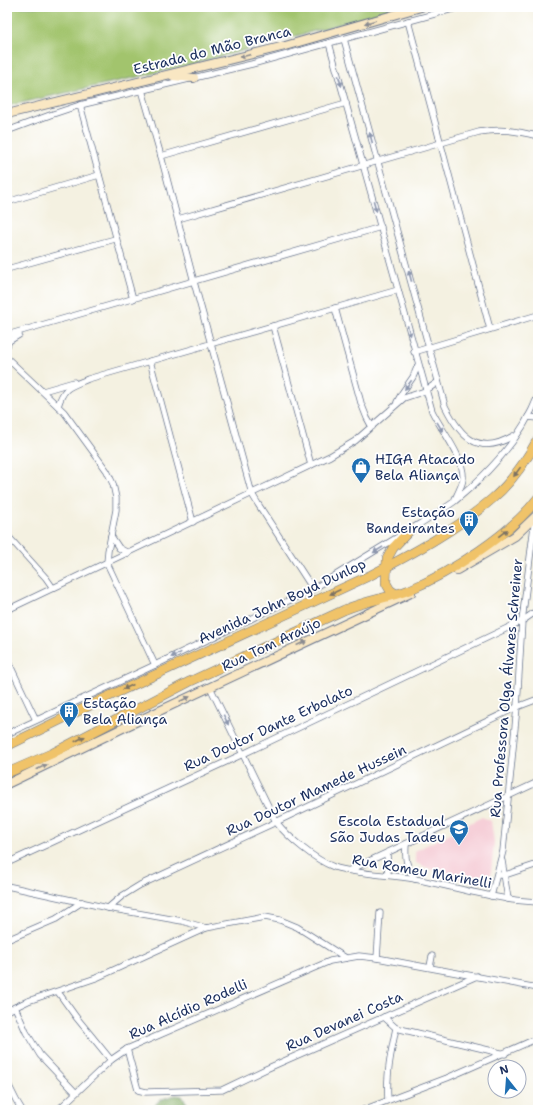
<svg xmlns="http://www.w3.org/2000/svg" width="545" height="1117" viewBox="0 0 545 1117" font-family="'Shantell Sans',sans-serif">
<rect width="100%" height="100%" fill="#fff"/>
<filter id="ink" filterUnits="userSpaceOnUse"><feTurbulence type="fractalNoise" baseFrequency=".025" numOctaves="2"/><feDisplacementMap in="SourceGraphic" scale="8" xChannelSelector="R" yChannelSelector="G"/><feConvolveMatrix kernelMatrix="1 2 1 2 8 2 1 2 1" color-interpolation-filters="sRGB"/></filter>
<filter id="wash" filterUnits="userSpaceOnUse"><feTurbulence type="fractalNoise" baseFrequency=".012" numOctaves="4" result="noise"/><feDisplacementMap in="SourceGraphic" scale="16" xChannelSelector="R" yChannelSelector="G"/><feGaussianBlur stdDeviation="0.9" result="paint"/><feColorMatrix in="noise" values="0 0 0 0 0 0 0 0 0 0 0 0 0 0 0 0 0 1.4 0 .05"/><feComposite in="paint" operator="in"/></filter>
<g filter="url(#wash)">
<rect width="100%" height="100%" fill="#f4f1e1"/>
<path fill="#f6cfd8" d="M482,817l9,4 3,21 -4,40 -38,-4 -36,-15 -1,-12z"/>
<path fill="#a2c46d" stroke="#5e7a66" d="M7,7h396l-221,60 -175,39z"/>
<path fill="#81aa60" stroke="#4e6c5f" d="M176,1095l6,1 6,9 9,5h-44c3,-11 12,-12 23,-15z"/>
</g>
<g filter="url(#ink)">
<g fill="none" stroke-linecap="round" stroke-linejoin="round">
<defs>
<g id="street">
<path d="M408,21l82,308"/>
<path d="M344,39l101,367c15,30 33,51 68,30"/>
<path d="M329,43l103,368c9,19 33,47 31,68 -1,7 -5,14 -8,20"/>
<path d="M142,90l19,66 33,126 58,212 6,10 55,85"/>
<path d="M80,105l53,194"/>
<path d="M7,131l43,-16 30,-10 172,-41 208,-57"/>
<path d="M161,156l185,-53"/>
<path d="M7,202l92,-27"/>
<path d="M178,219l301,-87c23,-4 37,-1 59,4"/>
<path d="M7,269l108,-30"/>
<path d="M335,308l26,95 6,15 5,9"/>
<path d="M273,326l38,139"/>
<path d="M7,335l374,-108"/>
<path d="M7,346l2,-5 10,-6"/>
<path d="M414,352l124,-37"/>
<path d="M7,358l57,54 43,59 6,13 3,14v12l-8,41 -1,12 48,102"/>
<path d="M150,361l43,161"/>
<path d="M43,391l31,-9"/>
<path d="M397,402l5,-9 11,-16 5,-12"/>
<path d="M58,406c6,-20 12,-19 30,-27l310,-89"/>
<path d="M528,417l10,1"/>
<path d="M408,531c16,-10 32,-19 47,-30 34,-28 67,-64 83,-105"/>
<path d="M7,535l39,43 7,10"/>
<path d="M111,536l8,12 9,5"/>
<path d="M7,610l323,-154 25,-15 49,-43 21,-7 13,-9"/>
<path d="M7,659l29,61"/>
<path d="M210,687l66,135c13,16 39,38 58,45 25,8 55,7 81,12 31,6 61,15 93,20 10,2 20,2 30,3"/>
<path d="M7,734l148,-69 158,-76 88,-54"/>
<path d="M406,844c-1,16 0,21 9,35"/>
<path d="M387,853l1,22"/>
<path d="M502,861l6,38"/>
<path d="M7,863l236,-109 279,-133 16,-11"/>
<path d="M350,870l188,-88"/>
<path d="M498,875h7l33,-11"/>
<path d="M7,886l101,22 74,13 24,7 59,-11 15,3 17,7 49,31"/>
<path d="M491,896l12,-45 14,-144 5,-86 13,-103"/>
<path d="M108,908l14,-12 18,-11 136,-63 241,-115 21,-8"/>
<path d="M7,940l49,-21 26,-17"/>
<path d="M377,958l3,-45"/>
<path d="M430,967l2,-11"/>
<path d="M58,992l18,25 35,43"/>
<path d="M15,1007l11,25 14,23 35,37"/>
<path d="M7,1011l21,-10 68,-23 110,-50"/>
<path d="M384,1017l12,11 109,26"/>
<path d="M127,1049l11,41 8,2 76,-2 44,-21 211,-93"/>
<path d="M7,1082l9,18 6,10"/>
<path d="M388,1100c-2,-25 3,-48 8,-72"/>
<path d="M58,1110l53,-50 16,-11 203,-88 29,-5 18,2 161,30"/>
<path d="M363,1110l84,-32 91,-40"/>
</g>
<g id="secondary">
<path d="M173,76l21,2"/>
<path d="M7,114l278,-68 136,-39"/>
<path d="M457,570l58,-34 23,-22"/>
<path d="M7,784l118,-57 286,-134"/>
</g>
<g id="primary">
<path d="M396,594l-6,-4 -4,-7 1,-24 6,-11 18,-19"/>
<path d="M7,746l96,-47 268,-124c41,-21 85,-45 121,-76 19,-16 34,-38 46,-60"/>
<path d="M7,773l46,-20 136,-71 155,-72c21,-9 44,-12 65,-20 41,-17 102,-56 129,-92"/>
</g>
</defs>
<use href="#street" stroke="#67738c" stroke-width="7"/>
<use href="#secondary" stroke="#67738c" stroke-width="10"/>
<use href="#primary" stroke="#67738c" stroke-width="10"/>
<use href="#street" stroke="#fff" stroke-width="5.5"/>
<use href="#secondary" stroke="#f9e7c3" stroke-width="8"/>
<use href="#primary" stroke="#f0c369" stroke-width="9"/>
</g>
<defs><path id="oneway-solid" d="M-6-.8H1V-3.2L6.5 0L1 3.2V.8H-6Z"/></defs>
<g fill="#8a8b90">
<use href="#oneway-solid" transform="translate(370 22) rotate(164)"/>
<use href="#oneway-solid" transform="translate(245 56) rotate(166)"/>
<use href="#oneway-solid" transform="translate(302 643) rotate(-25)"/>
<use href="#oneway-solid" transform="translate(185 699) rotate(-25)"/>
<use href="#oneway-solid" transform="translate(42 767) rotate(-26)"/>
</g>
<g fill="#8d97ae">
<use href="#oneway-solid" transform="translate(340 81) rotate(74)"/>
<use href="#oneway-solid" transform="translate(371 138) rotate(-105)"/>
<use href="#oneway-solid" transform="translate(375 206) rotate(74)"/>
<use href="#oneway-solid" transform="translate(410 276) rotate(-105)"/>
<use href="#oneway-solid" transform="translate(409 331) rotate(75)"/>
<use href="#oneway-solid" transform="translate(408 385) rotate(127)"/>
<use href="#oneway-solid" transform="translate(440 427) rotate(60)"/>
<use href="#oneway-solid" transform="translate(378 550) rotate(149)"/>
<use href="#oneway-solid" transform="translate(176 655) rotate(154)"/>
<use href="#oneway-solid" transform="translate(226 720) rotate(64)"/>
</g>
<g fill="#7b7263">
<use href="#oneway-solid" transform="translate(517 472) rotate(126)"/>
<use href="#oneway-solid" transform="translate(503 533) rotate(-38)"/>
<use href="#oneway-solid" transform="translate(335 592) rotate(155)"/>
<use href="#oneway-solid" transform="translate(128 687) rotate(155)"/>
<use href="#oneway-solid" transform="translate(80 739) rotate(-27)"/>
</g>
</g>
<defs>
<symbol id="shop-pin" viewBox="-11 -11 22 30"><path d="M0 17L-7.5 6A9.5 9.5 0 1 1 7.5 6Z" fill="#1f6fb2" stroke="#fff"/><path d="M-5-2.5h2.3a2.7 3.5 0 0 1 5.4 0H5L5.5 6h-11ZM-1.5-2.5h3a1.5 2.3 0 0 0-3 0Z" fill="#fff"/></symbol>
<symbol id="building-pin" viewBox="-11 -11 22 30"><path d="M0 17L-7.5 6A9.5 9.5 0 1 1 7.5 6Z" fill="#1f6fb2" stroke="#fff"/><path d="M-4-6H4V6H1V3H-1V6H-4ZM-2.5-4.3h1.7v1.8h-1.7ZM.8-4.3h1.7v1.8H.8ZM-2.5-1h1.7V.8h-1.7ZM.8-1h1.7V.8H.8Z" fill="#fff"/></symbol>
<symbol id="school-pin" viewBox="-11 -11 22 30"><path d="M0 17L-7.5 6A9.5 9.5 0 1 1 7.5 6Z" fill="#1f6fb2" stroke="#fff"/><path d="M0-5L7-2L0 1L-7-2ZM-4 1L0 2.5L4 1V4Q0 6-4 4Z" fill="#fff"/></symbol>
</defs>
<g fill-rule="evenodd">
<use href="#shop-pin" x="350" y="456" width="22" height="30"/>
<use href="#building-pin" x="458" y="509" width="22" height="30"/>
<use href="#building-pin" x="58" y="700" width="22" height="30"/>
<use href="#school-pin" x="448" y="818" width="22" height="30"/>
</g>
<g text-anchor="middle" stroke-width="3.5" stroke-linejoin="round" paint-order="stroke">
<g font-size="14" fill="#1b2f5e" stroke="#fff">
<text transform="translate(212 50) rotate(-14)" y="5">Estrada do Mão Branca</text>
<text transform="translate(282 601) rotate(-25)" y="5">Avenida John Boyd Dunlop</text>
<text transform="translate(271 644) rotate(-25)" y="5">Rua Tom Araújo</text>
<text transform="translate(506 688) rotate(-85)" y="5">Rua Professora Olga Álvares Schreiner</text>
<text transform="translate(268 728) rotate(-25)" y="5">Rua Doutor Dante Erbolato</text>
<text transform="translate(316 790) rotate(-25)" y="5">Rua Doutor Mamede Hussein</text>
<text transform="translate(422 871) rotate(10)" y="5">Rua Romeu Marinelli</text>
<text transform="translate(188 1009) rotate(-24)" y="5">Rua Alcídio Rodelli</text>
<text transform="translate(344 1021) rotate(-24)" y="5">Rua Devanei Costa</text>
</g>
<g font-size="14" fill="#1b2f5e" stroke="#fff" text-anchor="start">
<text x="375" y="464">HIGA Atacado<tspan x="375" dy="16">Bela Aliança</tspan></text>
<text x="455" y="517" text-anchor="end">Estação<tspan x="455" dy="16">Bandeirantes</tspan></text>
<text x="83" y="708">Estação<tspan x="83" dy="16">Bela Aliança</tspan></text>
<text x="445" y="826" text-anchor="end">Escola Estadual<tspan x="445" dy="16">São Judas Tadeu</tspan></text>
</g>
</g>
<rect width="545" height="1117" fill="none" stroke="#fff" stroke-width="24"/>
<g transform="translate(507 1079) rotate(343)"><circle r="19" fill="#ffffff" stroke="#a4acbf"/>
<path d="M0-3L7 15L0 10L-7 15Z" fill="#1f6fb2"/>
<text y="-6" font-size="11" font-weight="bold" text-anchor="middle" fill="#1b2f5e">N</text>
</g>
</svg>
